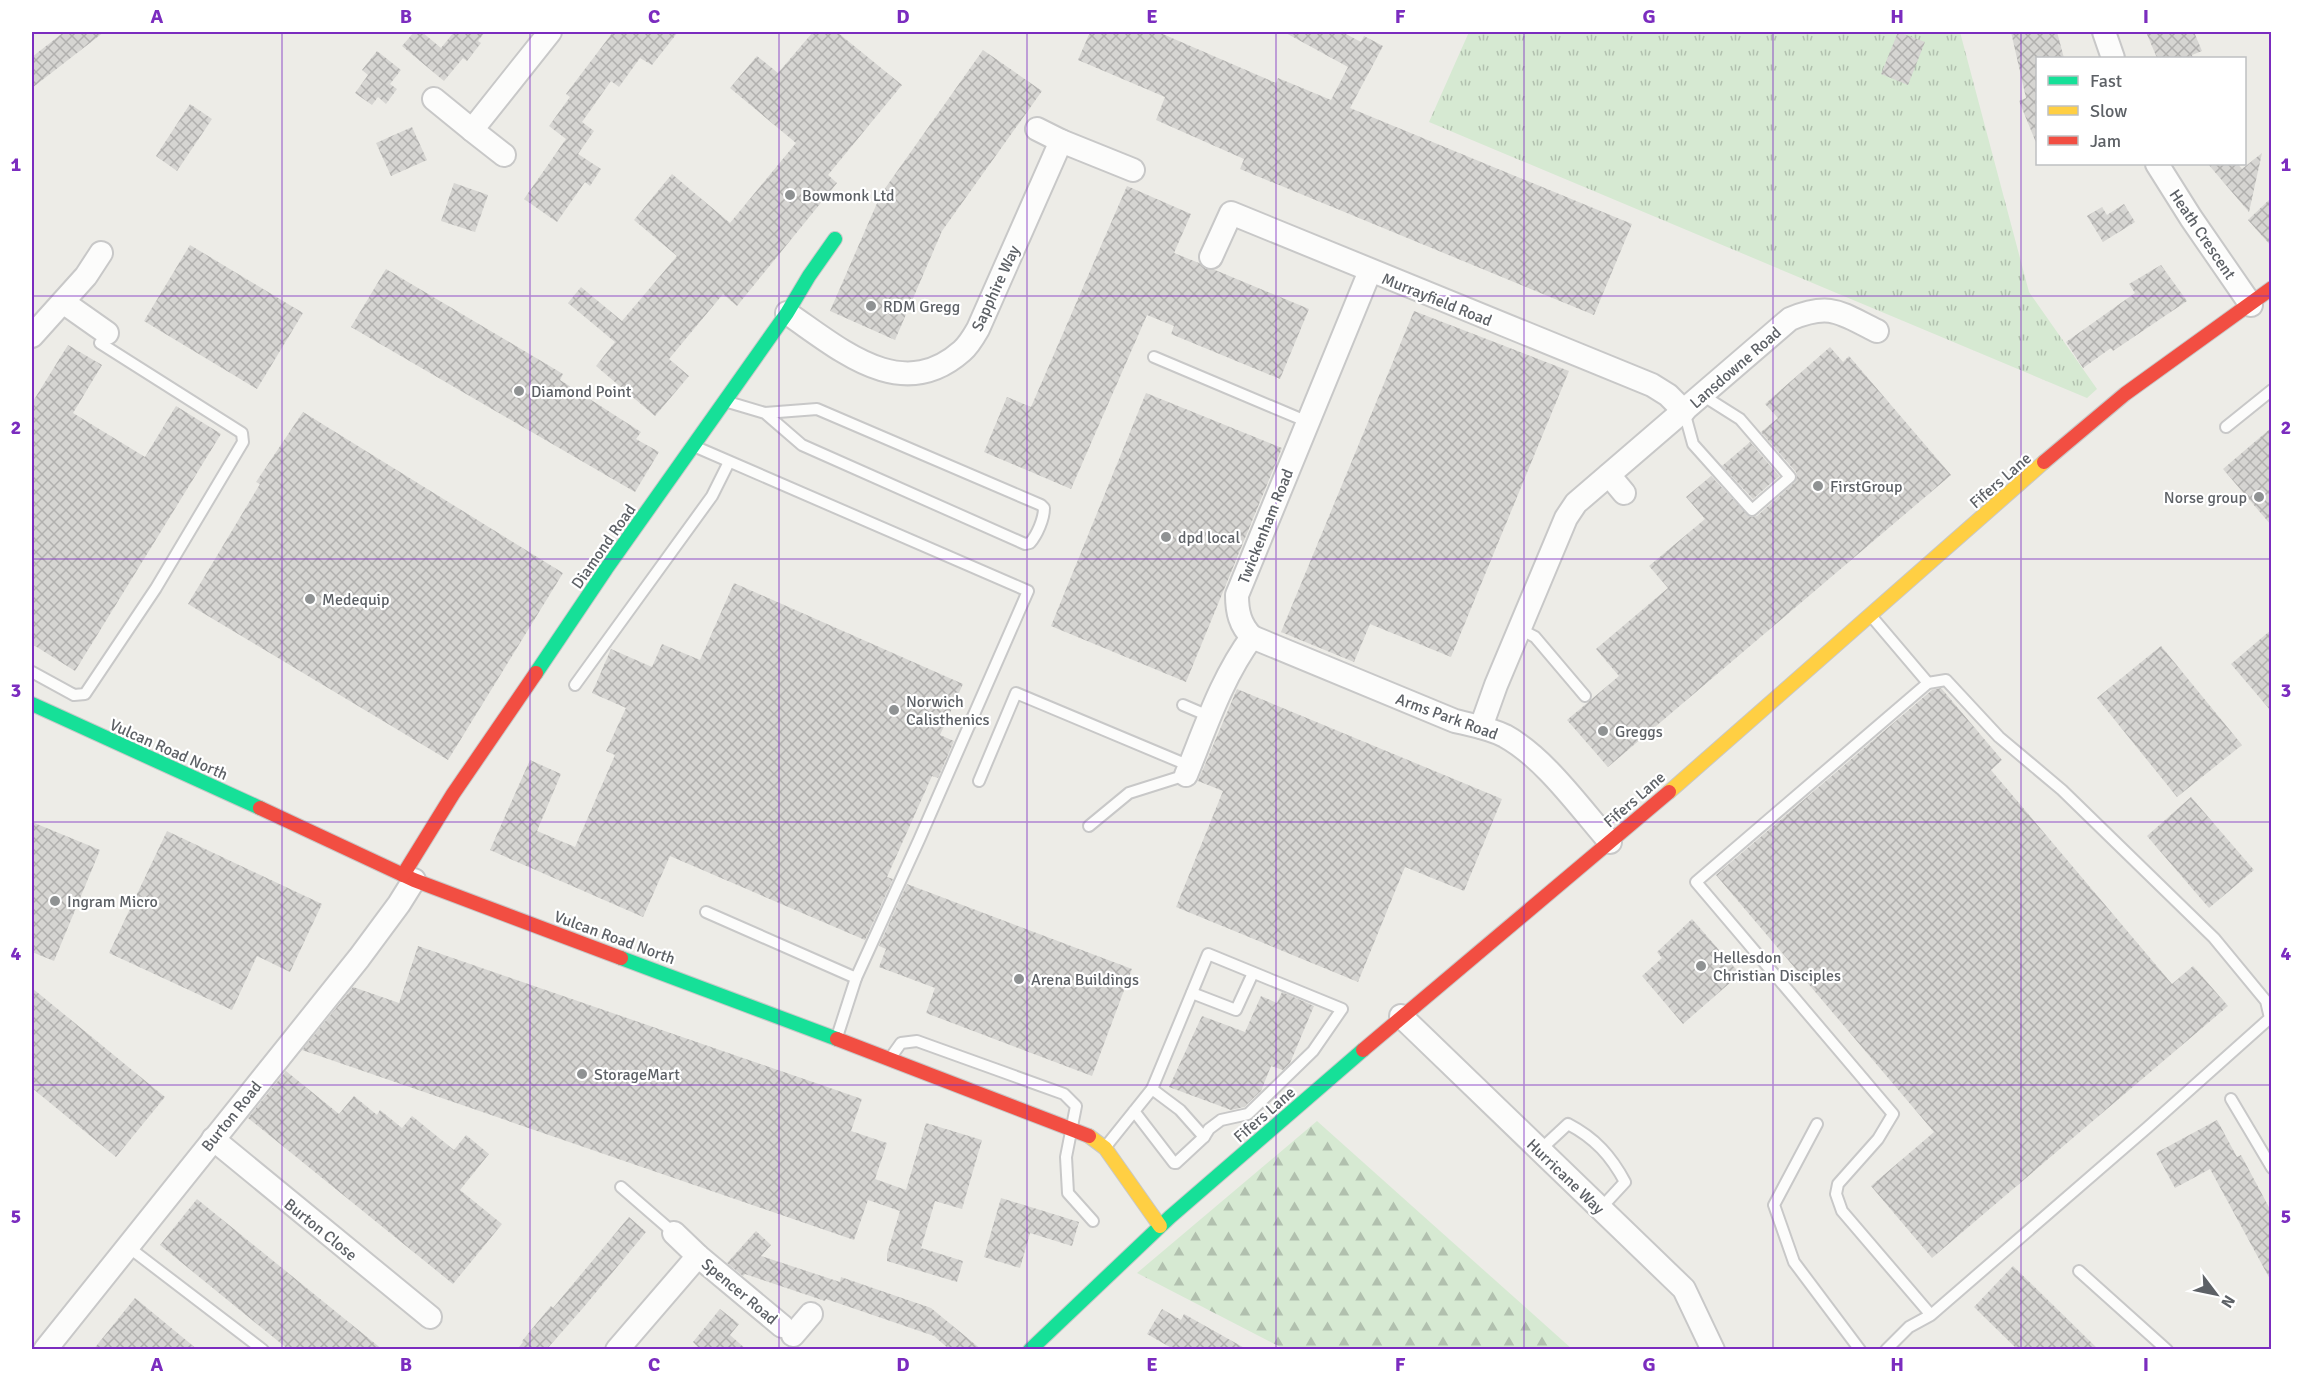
<svg xmlns="http://www.w3.org/2000/svg" width="2303" height="1381" viewBox="0 0 2303 1381" font-family="Signika,sans-serif">
<defs>
<pattern id="forest-firs" width="22" height="20" patternUnits="userSpaceOnUse" patternTransform="scale(1.5)"><rect width="22" height="20" fill="#d6e9d2"/><path d="M5 1l3.5 6h-7zM16 11l3.5 6h-7z" fill="#b1c0ae"/></pattern>
<pattern id="park-tufts" width="24" height="20" patternUnits="userSpaceOnUse" patternTransform="scale(1.5)"><rect width="24" height="20" fill="#d6e9d2"/><path d="M3 7l-1-3M5 7V3M7 7l1-3M15 17l-1-3M17 17v-4M19 17l1-3" fill="none" stroke="#b1c0ae"/></pattern>
<pattern id="building-cross-hatch" width="8" height="8" patternUnits="userSpaceOnUse" patternTransform="scale(1.5)"><rect width="8" height="8" fill="#d6d5d2"/><path d="M0 0l8 8M0 8l8-8" fill="none" stroke="#b1b0ae"/></pattern>
</defs>
<rect width="100%" height="100%" fill="#edece7"/>
<path fill="url(#forest-firs)" d="M1317,1121l255,228h-288l-147,-76z"/>
<path fill="url(#park-tufts)" d="M1469,32h491l69,260 68,97 -10,9 -658,-276z"/>
<g fill="url(#building-cross-hatch)">
<path d="M64,32h40l-72,56v-31z"/>
<path d="M414,32h8l19,16 13,-16h31l-7,9 3,2 -14,18 -4,-3 -19,23 -42,-35z"/>
<path d="M613,32h65l-26,33 -12,-7 -21,29 -8,-6 -29,41 12,9 -16,23 23,15 -11,17 -5,-4 -28,40 -33,-23 42,-60 -17,-13 21,-29 -4,-3z"/>
<path d="M813,32h24l65,53 -74,90 9,8 -100,123 -14,-12 -54,65 20,17 -34,40 -59,-50 19,-24 -47,-39 13,-16 41,34 55,-65 -43,-36 38,-46 58,49 66,-80 -66,-55 27,-32 21,17z"/>
<path d="M1090,32h68l118,51 2,-5 53,22 17,-33 -64,-35h58l19,10 3,-6 19,10 -33,62 282,116 -38,91 -354,-146 4,-10 -88,-39 9,-23 -87,-37z"/>
<path d="M1898,32l27,10 -17,43 -27,-11z"/>
<path d="M2011,32h46l7,26h-27v87l-18,-44 7,-3z"/>
<path d="M2146,32h48l8,19 -10,4 1,3h-36z"/>
<path d="M983,50l59,41 -100,140 -47,109 -65,-29 51,-117z"/>
<path d="M377,51l24,19 -11,14 7,5 -11,15 -8,-7 -6,8 -17,-12 13,-18 -6,-5z"/>
<path d="M190,104l22,15 -35,52 -21,-15z"/>
<path d="M412,127l15,33 -36,16 -15,-33z"/>
<path d="M2262,153l-13,59 -41,-48h30l4,5z"/>
<path d="M454,183l34,12 -13,37 -34,-11z"/>
<path d="M1127,186l64,28 -17,39 25,10 7,6 9,1 94,39 -29,70 -109,-45 3,-8 -27,-11 -76,174 -87,-37 23,-55 24,10z"/>
<path d="M2271,198v48l-23,-26z"/>
<path d="M2124,204l11,18 -32,20 -16,-26 15,-9 5,8z"/>
<path d="M190,245l113,68 -46,76 -113,-68z"/>
<path d="M2161,265l26,36 -74,50 -2,-3 -28,20 -17,-26 69,-49 -6,-9z"/>
<path d="M386,269l177,105 -3,6 81,52 -5,7 23,13 -24,40 -284,-165z"/>
<path d="M1414,311l155,60 -118,286 -81,-33 -16,38 -73,-30z"/>
<path d="M68,345l34,20 -29,48 72,44 31,-51 45,28 -146,237 -43,-27v-241z"/>
<path d="M1830,347l13,15 6,-6 102,119 -343,292 -41,-47 52,-44 -23,-27 72,-61 -19,-22 56,-47 -19,-22 25,-21 39,41 7,-1 38,-34 2,-6 -1,-4 -35,-40 17,-14 -13,-14z"/>
<path d="M1146,393l136,55 -96,234 -135,-56z"/>
<path d="M303,412l260,161 -115,187 -260,-156 72,-120 -4,-2z"/>
<path d="M2271,428v97l-48,-56z"/>
<path d="M1750,442l29,34 -26,23 -31,-33z"/>
<path d="M734,583l229,101 -23,51 14,6 -16,37 -6,-2 -45,101 6,2 -28,61 -195,-84 -27,61 -153,-67 40,-90 31,14 -24,57 38,16 40,-92 -9,-4 20,-43 -34,-15 19,-44 41,18 10,-23 38,16z"/>
<path d="M2271,630v81l-40,-47z"/>
<path d="M2161,646l81,99 -65,52 -80,-99z"/>
<path d="M1941,688l61,72 -11,10 181,214 21,-18 35,40 -296,252 -61,-72 63,-54 -218,-257 216,-185z"/>
<path d="M1237,689l265,110 -38,92 -59,-24 -47,115 -182,-75 47,-116 -25,-10z"/>
<path d="M2191,797l63,73 -45,38 -62,-72z"/>
<path d="M32,822l68,28 -46,111 -22,-9z"/>
<path d="M167,831l155,73 -32,68 -33,-16 -25,54 -123,-57z"/>
<path d="M907,884l225,85 -40,107 -166,-63 9,-25 -56,-21 7,-18 -7,-3z"/>
<path d="M1692,919l48,55 -57,50 -41,-48 20,-18 -5,-6z"/>
<path d="M418,946l444,153 -11,32 36,12 -12,36 31,11 20,-67 56,17 -20,69 -27,-8 -14,47 42,13 -6,21 -70,-21v-7l13,-43 -32,-11 -14,40 -552,-190 51,-63 46,16z"/>
<path d="M32,988l133,109 -49,60 -84,-69z"/>
<path d="M1282,992l32,14 -24,57 -7,7 -12,-4 -10,25 -17,16 -13,3 -62,-23 33,-71 43,16 16,-36 16,7z"/>
<path d="M286,1071l53,43 15,-18 23,19 3,-5 22,18 10,-12 42,34 12,-15 23,19 -29,36 42,34 -49,60 -205,-166z"/>
<path d="M2217,1120l20,37 4,-2 30,56v70l-61,-112 -35,19 -19,-35z"/>
<path d="M1001,1198l78,24 -7,24 -42,-13 -10,35 -36,-11z"/>
<path d="M197,1199l186,151h-94l-129,-105z"/>
<path d="M629,1217l17,15 -63,76 -37,42h-29l6,-8 -1,-1 29,-35 2,2z"/>
<path d="M756,1231l15,14 -10,11 79,26 1,-5 90,31 51,42h-32l-16,-14 -108,-37 -1,2 -80,-27 -2,2 -16,-13z"/>
<path d="M2013,1266l86,84h-81l-44,-43z"/>
<path d="M135,1298l63,52h-105z"/>
<path d="M720,1309l19,15 -9,11 17,15h-46l-8,-8z"/>
<path d="M1162,1309l19,11 3,-6 64,36h-73l-28,-16z"/>
</g>
<g fill="none" stroke-linecap="round" stroke-linejoin="round">
<defs>
<g id="lane">
<path d="M1154,357l154,65"/>
<path d="M728,402l37,11 37,32 223,99 5,-1c7,-8 14,-24 14,-35l-3,-3 -224,-96 -52,4"/>
<path d="M1684,411l9,33 59,66 38,-33 -50,-58 -38,-24"/>
<path d="M2226,427l46,-37"/>
<path d="M696,447l332,144 -109,249 -63,138 -150,-66"/>
<path d="M1872,617l56,66"/>
<path d="M1520,629l15,8 50,59"/>
<path d="M32,672l42,23 11,-1 71,-106 87,-146 -1,-9 -142,-90 7,-10"/>
<path d="M575,685l137,-189 17,-34"/>
<path d="M1183,705l28,12"/>
<path d="M979,781l37,-88 174,73"/>
<path d="M1089,826l40,-33 57,-18"/>
<path d="M1192,993l44,17 17,-37"/>
<path d="M837,1037l19,-59"/>
<path d="M891,1057l10,-14 16,-2 147,53 12,12 -10,51 2,36 25,28"/>
<path d="M1152,1089l28,21 24,27"/>
<path d="M2231,1099l41,69"/>
<path d="M1817,1124l-43,81 20,57 66,88"/>
<path d="M1107,1145l45,-56 56,-135 134,55 -29,42 -65,63 -27,6 -12,9 -5,8 -28,26h-2l-40,-52"/>
<path d="M1540,1150l28,-26c27,14 43,32 57,58l-25,27"/>
<path d="M621,1187l53,46"/>
<path d="M127,1246l136,104"/>
<path d="M2079,1271l88,79"/>
<path d="M1886,1350l23,-23 22,-12 217,-188 122,-109 -4,-17 -52,-63 -152,-148 -63,-53 -53,-57 -18,3 -232,199 197,232 -15,25 -40,45 -2,10 6,17 89,104"/>
</g>
<g id="street">
<path d="M2104,32l9,26"/>
<path d="M434,99l38,31"/>
<path d="M1037,129l24,12"/>
<path d="M504,155l-32,-25 78,-98"/>
<path d="M2157,164l34,54 60,87"/>
<path d="M1211,257l20,-44 421,172 16,10 16,16"/>
<path d="M63,302l44,31"/>
<path d="M787,313c53,36 114,92 175,38 7,-6 12,-15 16,-22l83,-188 72,29"/>
<path d="M32,336l54,-60 15,-23"/>
<path d="M1609,475l15,18"/>
<path d="M1252,637l203,84c17,4 34,7 50,15 40,22 75,72 105,106"/>
<path d="M1481,727l15,-42 70,-167 10,-15 214,-184c41,-17 50,-6 87,12"/>
<path d="M1186,775c19,-46 36,-98 66,-138 -12,-12 -15,-25 -15,-42l133,-324"/>
<path d="M1401,1016l283,273 29,61"/>
<path d="M213,1139l217,178"/>
<path d="M698,1256l84,70"/>
<path d="M793,1335l18,-21"/>
<path d="M45,1350l314,-392 40,-54 15,-24"/>
<path d="M617,1350l81,-94 -24,-23"/>
</g>
<g id="fast">
<path d="M536,673l70,-104 181,-256 22,-37 26,-37"/>
<path d="M32,704l228,104"/>
<path d="M621,958l216,81"/>
<path d="M1030,1350l140,-133 193,-167"/>
</g>
<g id="slow">
<path d="M1669,792l375,-330"/>
<path d="M1089,1136l16,12 55,78"/>
</g>
<g id="jam">
<path d="M2044,462l81,-68 147,-106"/>
<path d="M260,808l154,72 207,78"/>
<path d="M403,875l50,-81 83,-121"/>
<path d="M837,1039l252,97"/>
<path d="M1363,1050l306,-258"/>
</g>
</defs>
<use href="#lane" stroke="#c8c8c8" stroke-width="14"/>
<use href="#street" stroke="#c8c8c8" stroke-width="26"/>
<use href="#fast" stroke="#c8c8c8" stroke-width="16"/>
<use href="#slow" stroke="#c8c8c8" stroke-width="16"/>
<use href="#jam" stroke="#c8c8c8" stroke-width="16"/>
<use href="#lane" stroke="#fcfcfb" stroke-width="10"/>
<use href="#street" stroke="#fcfcfb" stroke-width="22"/>
<use href="#fast" stroke="#16e098" stroke-width="14"/>
<use href="#slow" stroke="#ffcf43" stroke-width="14"/>
<use href="#jam" stroke="#f24e42" stroke-width="14"/>
</g>
<path fill="none" stroke="#7b2cbf" stroke-width="1.5" stroke-opacity="0.55" d="M282,32v1318M530,32v1318M779,32v1318M1027,32v1318M1276,32v1318M1524,32v1318M1773,32v1318M2021,32v1318M32,296h2240M32,559h2240M32,822h2240M32,1085h2240"/>
<g fill="#8f9293" stroke="#fff" stroke-width="2">
<circle cx="790" cy="195" r="6"/>
<circle cx="871" cy="306" r="6"/>
<circle cx="519" cy="391" r="6"/>
<circle cx="1818" cy="486" r="6"/>
<circle cx="2259" cy="497" r="6"/>
<circle cx="1166" cy="537" r="6"/>
<circle cx="310" cy="599" r="6"/>
<circle cx="894" cy="710" r="6"/>
<circle cx="1603" cy="731" r="6"/>
<circle cx="55" cy="901" r="6"/>
<circle cx="1701" cy="966" r="6"/>
<circle cx="1019" cy="979" r="6"/>
<circle cx="582" cy="1074" r="6"/>
</g>
<g text-anchor="middle" stroke-width="4.5" stroke-linejoin="round" paint-order="stroke">
<g font-size="16" fill="#5d6166" stroke="#fff" text-anchor="start">
<text x="802" y="201">Bowmonk Ltd</text>
<text x="883" y="312">RDM Gregg</text>
<text x="531" y="397">Diamond Point</text>
<text x="1830" y="492">FirstGroup</text>
<text x="2247" y="503" text-anchor="end">Norse group</text>
<text x="1178" y="543">dpd local</text>
<text x="322" y="605">Medequip</text>
<text x="906" y="707">Norwich<tspan x="906" dy="18">Calisthenics</tspan></text>
<text x="1615" y="737">Greggs</text>
<text x="67" y="907">Ingram Micro</text>
<text x="1713" y="963">Hellesdon<tspan x="1713" dy="18">Christian Disciples</tspan></text>
<text x="1031" y="985">Arena Buildings</text>
<text x="594" y="1080">StorageMart</text>
</g>
<g font-size="16" fill="#5d6166" stroke="#fff">
<text transform="translate(2203 234) rotate(56)" y="6">Heath Crescent</text>
<text transform="translate(995 288) rotate(-65)" y="6">Sapphire Way</text>
<text transform="translate(1437 299) rotate(22)" y="6">Murrayfield Road</text>
<text transform="translate(1735 367) rotate(-41)" y="6">Lansdowne Road</text>
<text transform="translate(2000 480) rotate(-41)" y="6">Fifers Lane</text>
<text transform="translate(1265 526) rotate(-68)" y="6">Twickenham Road</text>
<text transform="translate(603 546) rotate(-55)" y="6">Diamond Road</text>
<text transform="translate(1447 716) rotate(20)" y="6">Arms Park Road</text>
<text transform="translate(169 749) rotate(24)" y="6">Vulcan Road North</text>
<text transform="translate(1634 799) rotate(-41)" y="6">Fifers Lane</text>
<text transform="translate(615 937) rotate(20)" y="6">Vulcan Road North</text>
<text transform="translate(1264 1114) rotate(-41)" y="6">Fifers Lane</text>
<text transform="translate(231 1116) rotate(-51)" y="6">Burton Road</text>
<text transform="translate(1566 1176) rotate(44)" y="6">Hurricane Way</text>
<text transform="translate(321 1229) rotate(39)" y="6">Burton Close</text>
<text transform="translate(740 1291) rotate(40)" y="6">Spencer Road</text>
</g>
</g>
<rect width="2303" height="1381" fill="none" stroke="#ffffff" stroke-width="66"/>
<rect x="2036" y="57" width="210" height="108" fill="#ffffff" stroke="#bec0c2" stroke-width="1.5"/>
<rect x="2048" y="76" width="30" height="9" fill="#16e098" stroke="#bec0c2" stroke-width="1.5"/>
<text x="2090" y="87" font-size="18" fill="#5d6166">Fast</text>
<rect x="2048" y="106" width="30" height="9" fill="#ffcf43" stroke="#bec0c2" stroke-width="1.5"/>
<text x="2090" y="117" font-size="18" fill="#5d6166">Slow</text>
<rect x="2048" y="136" width="30" height="9" fill="#f24e42" stroke="#bec0c2" stroke-width="1.5"/>
<text x="2090" y="147" font-size="18" fill="#5d6166">Jam</text>
<g transform="translate(2216 1294) rotate(122)" stroke="#ffffff" stroke-width="4.5" paint-order="stroke">
<path d="M0-4.5L10 22L0 15L-10 22Z" fill="#5d6166"/>
<text y="-9" font-size="16" font-weight="bold" text-anchor="middle" fill="#5d6166">N</text>
</g>
<rect x="33" y="33" width="2237" height="1315" fill="none" stroke="#7b2cbf" stroke-width="2"/>
<g font-size="20" text-anchor="middle" font-weight="bold" fill="#7b2cbf">
<text x="157" y="23">A</text>
<text x="406" y="23">B</text>
<text x="654" y="23">C</text>
<text x="903" y="23">D</text>
<text x="1152" y="23">E</text>
<text x="1400" y="23">F</text>
<text x="1649" y="23">G</text>
<text x="1897" y="23">H</text>
<text x="2146" y="23">I</text>
<text x="16" y="171">1</text>
<text x="2286" y="171">1</text>
<text x="16" y="434">2</text>
<text x="2286" y="434">2</text>
<text x="16" y="697">3</text>
<text x="2286" y="697">3</text>
<text x="16" y="960">4</text>
<text x="2286" y="960">4</text>
<text x="16" y="1223">5</text>
<text x="2286" y="1223">5</text>
<text x="157" y="1371">A</text>
<text x="406" y="1371">B</text>
<text x="654" y="1371">C</text>
<text x="903" y="1371">D</text>
<text x="1152" y="1371">E</text>
<text x="1400" y="1371">F</text>
<text x="1649" y="1371">G</text>
<text x="1897" y="1371">H</text>
<text x="2146" y="1371">I</text>
</g>
</svg>
